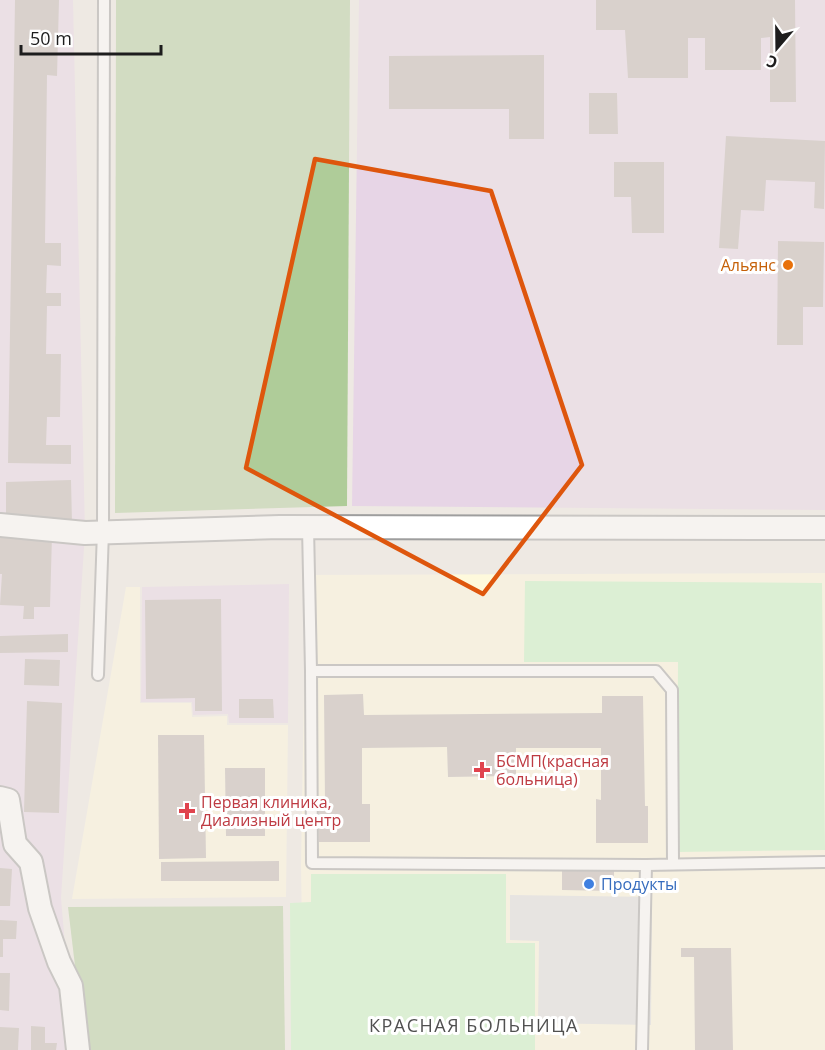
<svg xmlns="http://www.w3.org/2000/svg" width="825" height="1050" viewBox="0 0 825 1050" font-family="'Open Sans',sans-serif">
<rect width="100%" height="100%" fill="#eee9e3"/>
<g fill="#e7d5e6">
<path d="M0,0h73l12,533 -24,365 13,152h-74z"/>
<path d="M359,0h466v510l-473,-4z"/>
<path d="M289,584l-1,139h-59l-1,-9 -35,1 -1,-13h-51l1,-115z"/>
</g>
<g fill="#fef9dc">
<path d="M825,573v477h-521l-3,-184 5,-291z"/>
<path d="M126,587h14v116h51l1,14 35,-1v9h61l-2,172 -214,2z"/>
</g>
<g fill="#afcc99">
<path d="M116,0h234l-3,506 -232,7z"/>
<path d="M283,906l2,144h-200l-17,-143z"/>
</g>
<g fill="#c5f7c1">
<path d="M525,581l297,2 3,267 -148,2 1,-190h-154z"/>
<path d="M311,874h195v69h29v107h-244l-1,-147 21,-1z"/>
</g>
<path fill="#ddd" d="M510,895l142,2 -1,128 -113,-2 1,-82 -29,-1z"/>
<g fill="#beb4b0">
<path d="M15,0h44l-2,76 -10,-1 -2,168h16v23l-14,-1 -1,28h15v13h-14l-1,48h15l-1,63h-13l-1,28h25v19l-63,-1z"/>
<path d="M596,0h199l1,102h-26v-65l-9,1v32h-56v-32h-17v40h-60l-3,-48h-29z"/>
<path d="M544,55v84h-35v-30h-120v-53z"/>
<path d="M589,93h28l1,41h-29z"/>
<path d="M726,136l99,5 -1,68 -10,-1 1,-26 -49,-2 -2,31 -23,-1 -3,39 -19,-1z"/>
<path d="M614,162h50v71h-32l-1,-36h-17z"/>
<path d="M778,241l46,1 -1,65h-20v38h-26z"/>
<path d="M71,480l1,43h-17v-6l-49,1v-36z"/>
<path d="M0,534l52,1 -2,72h-16v12h-11l1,-13 -24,-1 2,-31h-2z"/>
<path d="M221,599l1,112h-27v-13l-49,1 -1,-99z"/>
<path d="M68,634v18l-68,1v-17z"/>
<path d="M25,659l35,1 -1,26 -35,-1z"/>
<path d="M363,694l1,21 238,-2v-17h41l2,110h3v37h-52v-44l5,1v-52h-85v28l-68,1 -1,-30 -85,1v56h8v38h-51l-1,-40h7l-1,-107z"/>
<path d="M239,699h34l1,19h-35z"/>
<path d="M27,701l35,2 -3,110 -35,-1z"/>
<path d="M158,735h46l2,123 -47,1z"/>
<path d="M225,768h40v68h-39z"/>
<path d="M279,861v20h-118v-19z"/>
<path d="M0,868l12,1 -2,37h-10z"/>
<path d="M562,870h52v21l-52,-1z"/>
<path d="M0,920l17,1 -1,18h-13v18h-3z"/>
<path d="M681,948h50l2,102h-38l-1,-93h-13z"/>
<path d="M0,973h10l-1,38 -9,-1z"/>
<path d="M31,1026l14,1v16h12l-1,7h-25z"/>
<path d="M0,1027l19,1 -1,22h-18z"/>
</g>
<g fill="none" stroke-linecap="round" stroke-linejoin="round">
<defs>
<g id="lane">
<path d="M308,527l3,144"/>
<path d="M98,675l5,-144 1,-531"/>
<path d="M673,863l-1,-173 -16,-19h-345l1,192 334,2 179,-3"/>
<path d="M642,1050l4,-185"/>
</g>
<g id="street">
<path d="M0,525l85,8 195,-6 545,1"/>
<path d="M0,798l8,2 7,44 16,18 9,46 19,54 12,24 7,64"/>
</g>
</defs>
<use href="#lane" stroke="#9e9e9e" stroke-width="14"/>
<use href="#street" stroke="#9e9e9e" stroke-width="26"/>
<use href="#lane" stroke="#fff" stroke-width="10"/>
<use href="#street" stroke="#fff" stroke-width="22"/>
</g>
<path d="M0 0H825V1050H0ZM315,159l176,32 91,274 -99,129 -237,-126z" fill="#eee9e3" fill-opacity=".55" fill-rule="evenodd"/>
<path fill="none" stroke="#de560d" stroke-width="4.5" stroke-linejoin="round" d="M315,159l176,32 91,274 -99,129 -237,-126z"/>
<circle fill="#e8710a" stroke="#fff" stroke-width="2" cx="788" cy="265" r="6"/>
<g fill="#e0444e" stroke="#fff" stroke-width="2">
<path d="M479 761h6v6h6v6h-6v6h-6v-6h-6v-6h6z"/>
<path d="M184 802h6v6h6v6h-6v6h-6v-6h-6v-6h6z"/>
</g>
<circle fill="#3f7fe0" stroke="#fff" stroke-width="2" cx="589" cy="884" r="6"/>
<g text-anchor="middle" stroke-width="6" stroke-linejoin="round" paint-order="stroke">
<g font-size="16" fill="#c56008" stroke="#fff" text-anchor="end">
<text x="776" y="271">Альянс</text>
</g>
<g font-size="16" fill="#be3a42" stroke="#fff" text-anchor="start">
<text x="496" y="767">БСМП(красная<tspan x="496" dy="18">больница)</tspan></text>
<text x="201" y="808">Первая клиника,<tspan x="201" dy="18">Диализный центр</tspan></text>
</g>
<g font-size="16" fill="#366cbe" stroke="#fff" text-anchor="start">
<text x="601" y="890">Продукты</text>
</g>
<g font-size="18" letter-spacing="1.5" fill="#505050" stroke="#fff">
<text x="474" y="1032">КРАСНАЯ БОЛЬНИЦА</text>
</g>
</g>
<g transform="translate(777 48) rotate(200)" stroke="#ffffff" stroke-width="4.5" paint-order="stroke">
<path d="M0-4.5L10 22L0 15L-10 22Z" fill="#1d1d1d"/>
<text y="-9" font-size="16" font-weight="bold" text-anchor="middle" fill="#1d1d1d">С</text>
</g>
<path d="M21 45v9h140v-9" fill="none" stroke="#1d1d1d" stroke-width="3"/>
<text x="30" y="45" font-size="18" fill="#1d1d1d" stroke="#ffffff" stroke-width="4.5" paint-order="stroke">50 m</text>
</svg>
